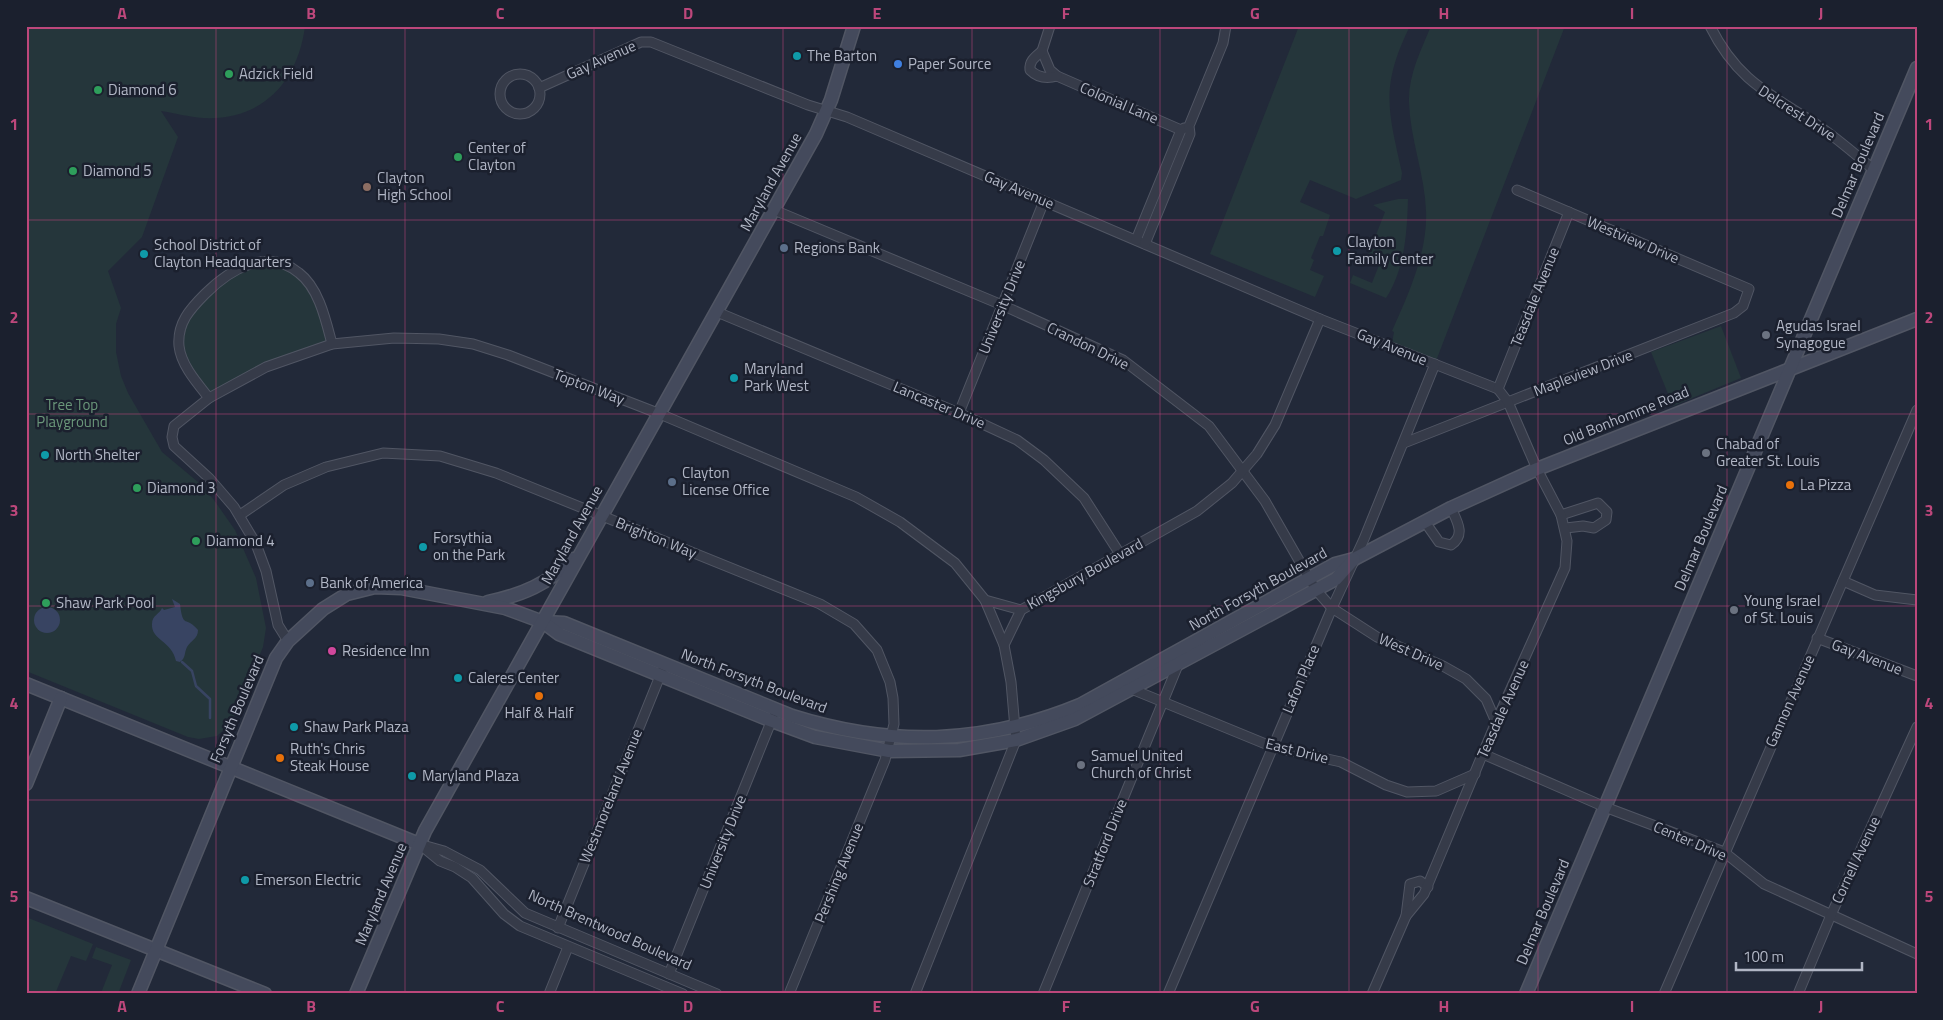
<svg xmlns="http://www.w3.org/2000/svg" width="1943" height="1020" viewBox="0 0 1943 1020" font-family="'Titillium Web',sans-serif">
<rect width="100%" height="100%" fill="#222939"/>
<g fill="#25363b">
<path d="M26,26h279c-7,56 -43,95 -102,92 -14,-1 -29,-5 -42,-7l17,26 -36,100 -34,34 13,37 -5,16v28l5,24 7,17 34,59 36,30 16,18 21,30 21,48 10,50 -3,19 -28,69 -6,9 -12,11 -18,3 -11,-2 -162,-66z"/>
<path d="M1299,26h111c-30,61 -22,84 -8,147l-1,7 -45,19 -46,-19 -10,22 30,13 -7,21h-3l-9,22 3,2 -4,10 14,6 -9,21 -105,-43z"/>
<path d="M1431,26h134l-129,335 -44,-18 2,-11 -2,-1c16,-36 36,-79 34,-120 -1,-36 -16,-72 -17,-109 -1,-26 12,-52 22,-76z"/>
<path d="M1398,199h10c-1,33 -3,70 -22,99l-36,-15 3,-8 19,8 9,-23 -13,-5 17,-43 -12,-7z"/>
<path d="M278,262l32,22 22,60 -34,10 -89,44 -27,-40 2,-40 54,-50z"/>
<path d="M1721,326l20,52 -68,28 -22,-54z"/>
<path d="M26,917l67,27 -7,17 -15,-5 -16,38h-29z"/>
<path d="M96,947l35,13 -13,34 -17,-1 11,-28 -20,-7z"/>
</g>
<g fill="#384462">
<path d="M172,599l8,5c3,26 6,11 18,26 0,9 -7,10 -11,17 -3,6 -1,11 -7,15l-4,-1c-4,-20 -25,-21 -24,-37 0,-9 8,-10 10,-16l2,2 11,-3z"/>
<circle cx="47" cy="620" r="13"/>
</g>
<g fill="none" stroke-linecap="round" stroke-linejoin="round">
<path stroke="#384462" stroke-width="2.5" d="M182,662l10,9 4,15 14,13v19"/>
<defs>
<g id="street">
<path d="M1050,26l-8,25 8,19 7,6 124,54"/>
<path d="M1710,26c27,54 58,67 106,98 21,14 39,30 58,46"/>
<path d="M1042,51c-7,6 -13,10 -12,19 8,8 17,9 27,6"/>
<circle cx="520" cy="94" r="20"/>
<path d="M539,88l102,-46h10l157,63 39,12 473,202 178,70"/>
<path d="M774,210l228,95 121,55 86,66 56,75 51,89 16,18 45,29 66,29 23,13 20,20 10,23"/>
<path d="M1136,240l45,-110 3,-2"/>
<path d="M1145,244l45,-110 -1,-8 34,-83 3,-17"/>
<path d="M717,312l242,101 58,27 27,20 40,38 36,56"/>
<path d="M209,398c-12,-15 -28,-33 -30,-52 -2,-23 11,-37 26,-52 25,-25 62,-47 94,-21 20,15 27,48 33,71"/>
<path d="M959,413l85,-212"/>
<path d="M1404,443l330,-130 9,-7 6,-17 -232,-99"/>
<path d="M240,515l44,-30 42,-18 57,-14 57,3 56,17 324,131 34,20 23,26 13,32 3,16 1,26 -9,36 -96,234"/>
<path d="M1561,515l37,-12 9,9 -1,8 -12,8 -11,-2 -17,2"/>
<path d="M1425,522l14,20 12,3c15,-10 6,-24 0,-37"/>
<path d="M1843,581l32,14 42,5"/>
<path d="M985,600l19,45"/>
<path d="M1817,638l100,38"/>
<path d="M288,641l-10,-16 -12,-54 -10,-27 -22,-37 -25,-29 -35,-32 -2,-9 2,-11 35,-28 57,-31 66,-23 62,-6 45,1 34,5 35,11 152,59 196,83 44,25 55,41 30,37 36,10"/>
<path d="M1129,688l144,59 68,15 45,23 21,7 29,-1 39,-17"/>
<path d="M1483,754l122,53 119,45 40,32 153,70"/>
<path d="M419,844l25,7 36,19 45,43 192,81"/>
<path d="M423,847l17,14 15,6 17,11 32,36 16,12 163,68"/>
<path d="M1406,916l4,-32 10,-3 8,6"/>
<path d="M558,928l104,-257"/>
<path d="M669,974l104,-257"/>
<path d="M549,994l19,-47"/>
<path d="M915,994l101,-254 -5,-58 -7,-37 17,-35 176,-99 35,-28 25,-29 18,-29 45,-106"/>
<path d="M1043,994l135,-329"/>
<path d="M1168,994l164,-386 32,-69 71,-175"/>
<path d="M1372,994l34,-78 18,-22 72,-172 69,-154 2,-27 -6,-26 -24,-46 -29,-67 -10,-13 71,-177"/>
<path d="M1664,994l253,-584"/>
<path d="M1798,994l33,-79 86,-188"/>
</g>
<g id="secondary">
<path d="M488,602c34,-7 60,-18 85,-43"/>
<path d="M543,622l21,1 228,93c99,31 191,29 288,-11l255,-141 19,-5 97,-51 86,-39 380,-150"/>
<path d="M26,684l393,160"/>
<path d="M26,784l35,-86"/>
<path d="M26,898l239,96"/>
<path d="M138,994l138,-336 12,-17 35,-32 24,-15 28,-7 26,1 104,20 38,14 16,12 213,87 43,16 74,14 70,-1 57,-10 59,-21 261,-140 18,-20"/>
<path d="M356,994l69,-163 391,-697 15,-34 23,-74"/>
<path d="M1526,994l391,-926"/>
</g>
</defs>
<use href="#street" stroke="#515664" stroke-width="11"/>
<use href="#secondary" stroke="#515664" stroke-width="15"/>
<use href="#street" stroke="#363b49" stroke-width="9"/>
<use href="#secondary" stroke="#444a5c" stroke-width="12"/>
</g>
<path fill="none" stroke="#bd477b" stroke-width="1" stroke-opacity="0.55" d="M216,26v968M405,26v968M594,26v968M783,26v968M972,26v968M1160,26v968M1349,26v968M1538,26v968M1727,26v968M26,220h1891M26,414h1891M26,606h1891M26,800h1891"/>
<g fill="#0f9aa8" stroke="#1b202e" stroke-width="2">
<circle cx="797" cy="56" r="5"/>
<circle cx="1337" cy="251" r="5"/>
<circle cx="144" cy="254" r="5"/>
<circle cx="734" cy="378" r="5"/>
<circle cx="45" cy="455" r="5"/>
<circle cx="423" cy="547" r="5"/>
<circle cx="458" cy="678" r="5"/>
<circle cx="294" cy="727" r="5"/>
<circle cx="412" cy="776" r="5"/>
<circle cx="245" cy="880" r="5"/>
</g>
<circle fill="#3f7fe0" stroke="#1b202e" stroke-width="2" cx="898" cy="64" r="5"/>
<g fill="#2e9e5b" stroke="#1b202e" stroke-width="2">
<circle cx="229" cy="74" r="5"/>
<circle cx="98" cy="90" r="5"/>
<circle cx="458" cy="157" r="5"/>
<circle cx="73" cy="171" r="5"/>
<circle cx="137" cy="488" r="5"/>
<circle cx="196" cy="541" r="5"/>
<circle cx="46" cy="603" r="5"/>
</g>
<circle fill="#8d6e63" stroke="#1b202e" stroke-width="2" cx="367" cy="187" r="5"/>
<g fill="#5c6f8a" stroke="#1b202e" stroke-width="2">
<circle cx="784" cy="248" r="5"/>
<circle cx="672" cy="482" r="5"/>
<circle cx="310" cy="583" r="5"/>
</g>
<g fill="#6b7280" stroke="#1b202e" stroke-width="2">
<circle cx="1766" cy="335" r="5"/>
<circle cx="1706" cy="453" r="5"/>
<circle cx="1734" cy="610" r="5"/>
<circle cx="1081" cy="765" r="5"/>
</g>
<g fill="#e8710a" stroke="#1b202e" stroke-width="2">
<circle cx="1790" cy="485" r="5"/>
<circle cx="539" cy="696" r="5"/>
<circle cx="280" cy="758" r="5"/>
</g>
<circle fill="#d1479c" stroke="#1b202e" stroke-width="2" cx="332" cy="651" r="5"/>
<g text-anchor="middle" stroke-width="5" stroke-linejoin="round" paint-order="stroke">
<g font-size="15" fill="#b1b6c5" stroke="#1b202e" text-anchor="start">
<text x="807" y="61">The Barton</text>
<text x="908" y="69">Paper Source</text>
<text x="239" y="79">Adzick Field</text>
<text x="108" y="95">Diamond 6</text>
<text x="468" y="153">Center of<tspan x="468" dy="17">Clayton</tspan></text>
<text x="83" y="176">Diamond 5</text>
<text x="377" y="183">Clayton<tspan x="377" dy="17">High School</tspan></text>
<text x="1347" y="247">Clayton<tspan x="1347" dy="17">Family Center</tspan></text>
<text x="154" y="250">School District of<tspan x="154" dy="17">Clayton Headquarters</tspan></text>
<text x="794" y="253">Regions Bank</text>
<text x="1776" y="331">Agudas Israel<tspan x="1776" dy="17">Synagogue</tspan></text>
<text x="744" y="374">Maryland<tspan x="744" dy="17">Park West</tspan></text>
<text x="1716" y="449">Chabad of<tspan x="1716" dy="17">Greater St. Louis</tspan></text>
<text x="55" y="460">North Shelter</text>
<text x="682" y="478">Clayton<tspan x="682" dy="17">License Office</tspan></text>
<text x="1800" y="490">La Pizza</text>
<text x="147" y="493">Diamond 3</text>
<text x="433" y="543">Forsythia<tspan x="433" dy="17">on the Park</tspan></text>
<text x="206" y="546">Diamond 4</text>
<text x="320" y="588">Bank of America</text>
<text x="1744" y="606">Young Israel<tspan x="1744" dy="17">of St. Louis</tspan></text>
<text x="56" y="608">Shaw Park Pool</text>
<text x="342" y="656">Residence Inn</text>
<text x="468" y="683">Caleres Center</text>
<text x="539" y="718" text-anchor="middle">Half &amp; Half</text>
<text x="304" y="732">Shaw Park Plaza</text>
<text x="290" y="754">Ruth's Chris<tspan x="290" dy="17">Steak House</tspan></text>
<text x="1091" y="761">Samuel United<tspan x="1091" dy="17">Church of Christ</tspan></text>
<text x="422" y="781">Maryland Plaza</text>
<text x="255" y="885">Emerson Electric</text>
</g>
<g font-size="15" fill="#b1b6c5" stroke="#1b202e">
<text transform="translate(601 60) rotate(-24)" y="5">Gay Avenue</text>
<text transform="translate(1119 103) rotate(23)" y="5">Colonial Lane</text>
<text transform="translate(1797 113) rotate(33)" y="5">Delcrest Drive</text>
<text transform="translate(1858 165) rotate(-67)" y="5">Delmar Boulevard</text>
<text transform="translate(771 182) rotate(-61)" y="5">Maryland Avenue</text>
<text transform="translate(1019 190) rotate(23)" y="5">Gay Avenue</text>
<text transform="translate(1633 240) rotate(23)" y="5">Westview Drive</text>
<text transform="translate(1535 297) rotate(-68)" y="5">Teasdale Avenue</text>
<text transform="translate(1002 307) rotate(-68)" y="5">University Drive</text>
<text transform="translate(1088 346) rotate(26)" y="5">Crandon Drive</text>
<text transform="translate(1392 347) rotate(22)" y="5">Gay Avenue</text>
<text transform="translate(1583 373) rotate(-21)" y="5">Mapleview Drive</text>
<text transform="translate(589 387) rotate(21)" y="5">Topton Way</text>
<text transform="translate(939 405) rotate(23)" y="5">Lancaster Drive</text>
<text transform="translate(1626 416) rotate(-22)" y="5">Old Bonhomme Road</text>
<text transform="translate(572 535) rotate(-61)" y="5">Maryland Avenue</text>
<text transform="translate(656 538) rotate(22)" y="5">Brighton Way</text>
<text transform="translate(1701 538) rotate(-67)" y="5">Delmar Boulevard</text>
<text transform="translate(1085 574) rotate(-29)" y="5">Kingsbury Boulevard</text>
<text transform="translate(1258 589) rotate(-29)" y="5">North Forsyth Boulevard</text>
<text transform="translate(1411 652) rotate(24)" y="5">West Drive</text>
<text transform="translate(1867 657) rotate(21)" y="5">Gay Avenue</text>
<text transform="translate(1301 679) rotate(-67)" y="5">Lafon Place</text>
<text transform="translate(754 681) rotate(21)" y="5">North Forsyth Boulevard</text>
<text transform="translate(1790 701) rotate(-66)" y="5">Gannon Avenue</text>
<text transform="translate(237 709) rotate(-67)" y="5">Forsyth Boulevard</text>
<text transform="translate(1503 709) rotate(-66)" y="5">Teasdale Avenue</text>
<text transform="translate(1297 751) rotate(14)" y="5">East Drive</text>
<text transform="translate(611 796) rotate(-68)" y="5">Westmoreland Avenue</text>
<text transform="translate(1690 841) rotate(23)" y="5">Center Drive</text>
<text transform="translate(723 842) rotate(-68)" y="5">University Drive</text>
<text transform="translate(1105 843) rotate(-68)" y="5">Stratford Drive</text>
<text transform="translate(1856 860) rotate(-65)" y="5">Cornell Avenue</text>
<text transform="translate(839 873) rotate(-68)" y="5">Pershing Avenue</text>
<text transform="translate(381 894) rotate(-67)" y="5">Maryland Avenue</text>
<text transform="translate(1543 912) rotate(-67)" y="5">Delmar Boulevard</text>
<text transform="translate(610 930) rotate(24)" y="5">North Brentwood Boulevard</text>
</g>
<g font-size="15" fill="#699579" stroke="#1b202e">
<text x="72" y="410">Tree Top<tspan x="72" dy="17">Playground</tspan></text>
</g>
</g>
<rect width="1943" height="1020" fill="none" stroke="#1b202e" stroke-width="55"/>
<path d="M1736 962v8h126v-8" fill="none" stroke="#b1b6c5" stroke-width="2.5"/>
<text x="1743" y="962" font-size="15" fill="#b1b6c5" stroke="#1b202e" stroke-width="4" paint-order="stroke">100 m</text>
<rect x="28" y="28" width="1888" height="964" fill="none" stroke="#bd477b" stroke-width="2"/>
<g font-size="16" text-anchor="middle" font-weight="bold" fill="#bd477b">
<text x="122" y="19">A</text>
<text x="311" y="19">B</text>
<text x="500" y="19">C</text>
<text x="688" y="19">D</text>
<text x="877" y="19">E</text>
<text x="1066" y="19">F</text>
<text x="1255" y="19">G</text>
<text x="1444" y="19">H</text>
<text x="1632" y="19">I</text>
<text x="1821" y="19">J</text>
<text x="14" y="130">1</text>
<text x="1929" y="130">1</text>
<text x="14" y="323">2</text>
<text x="1929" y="323">2</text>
<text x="14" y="516">3</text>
<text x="1929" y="516">3</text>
<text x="14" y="709">4</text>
<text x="1929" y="709">4</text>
<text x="14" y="902">5</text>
<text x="1929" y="902">5</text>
<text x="122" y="1012">A</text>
<text x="311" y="1012">B</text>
<text x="500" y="1012">C</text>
<text x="688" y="1012">D</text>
<text x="877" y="1012">E</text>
<text x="1066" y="1012">F</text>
<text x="1255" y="1012">G</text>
<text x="1444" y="1012">H</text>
<text x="1632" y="1012">I</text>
<text x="1821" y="1012">J</text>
</g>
</svg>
